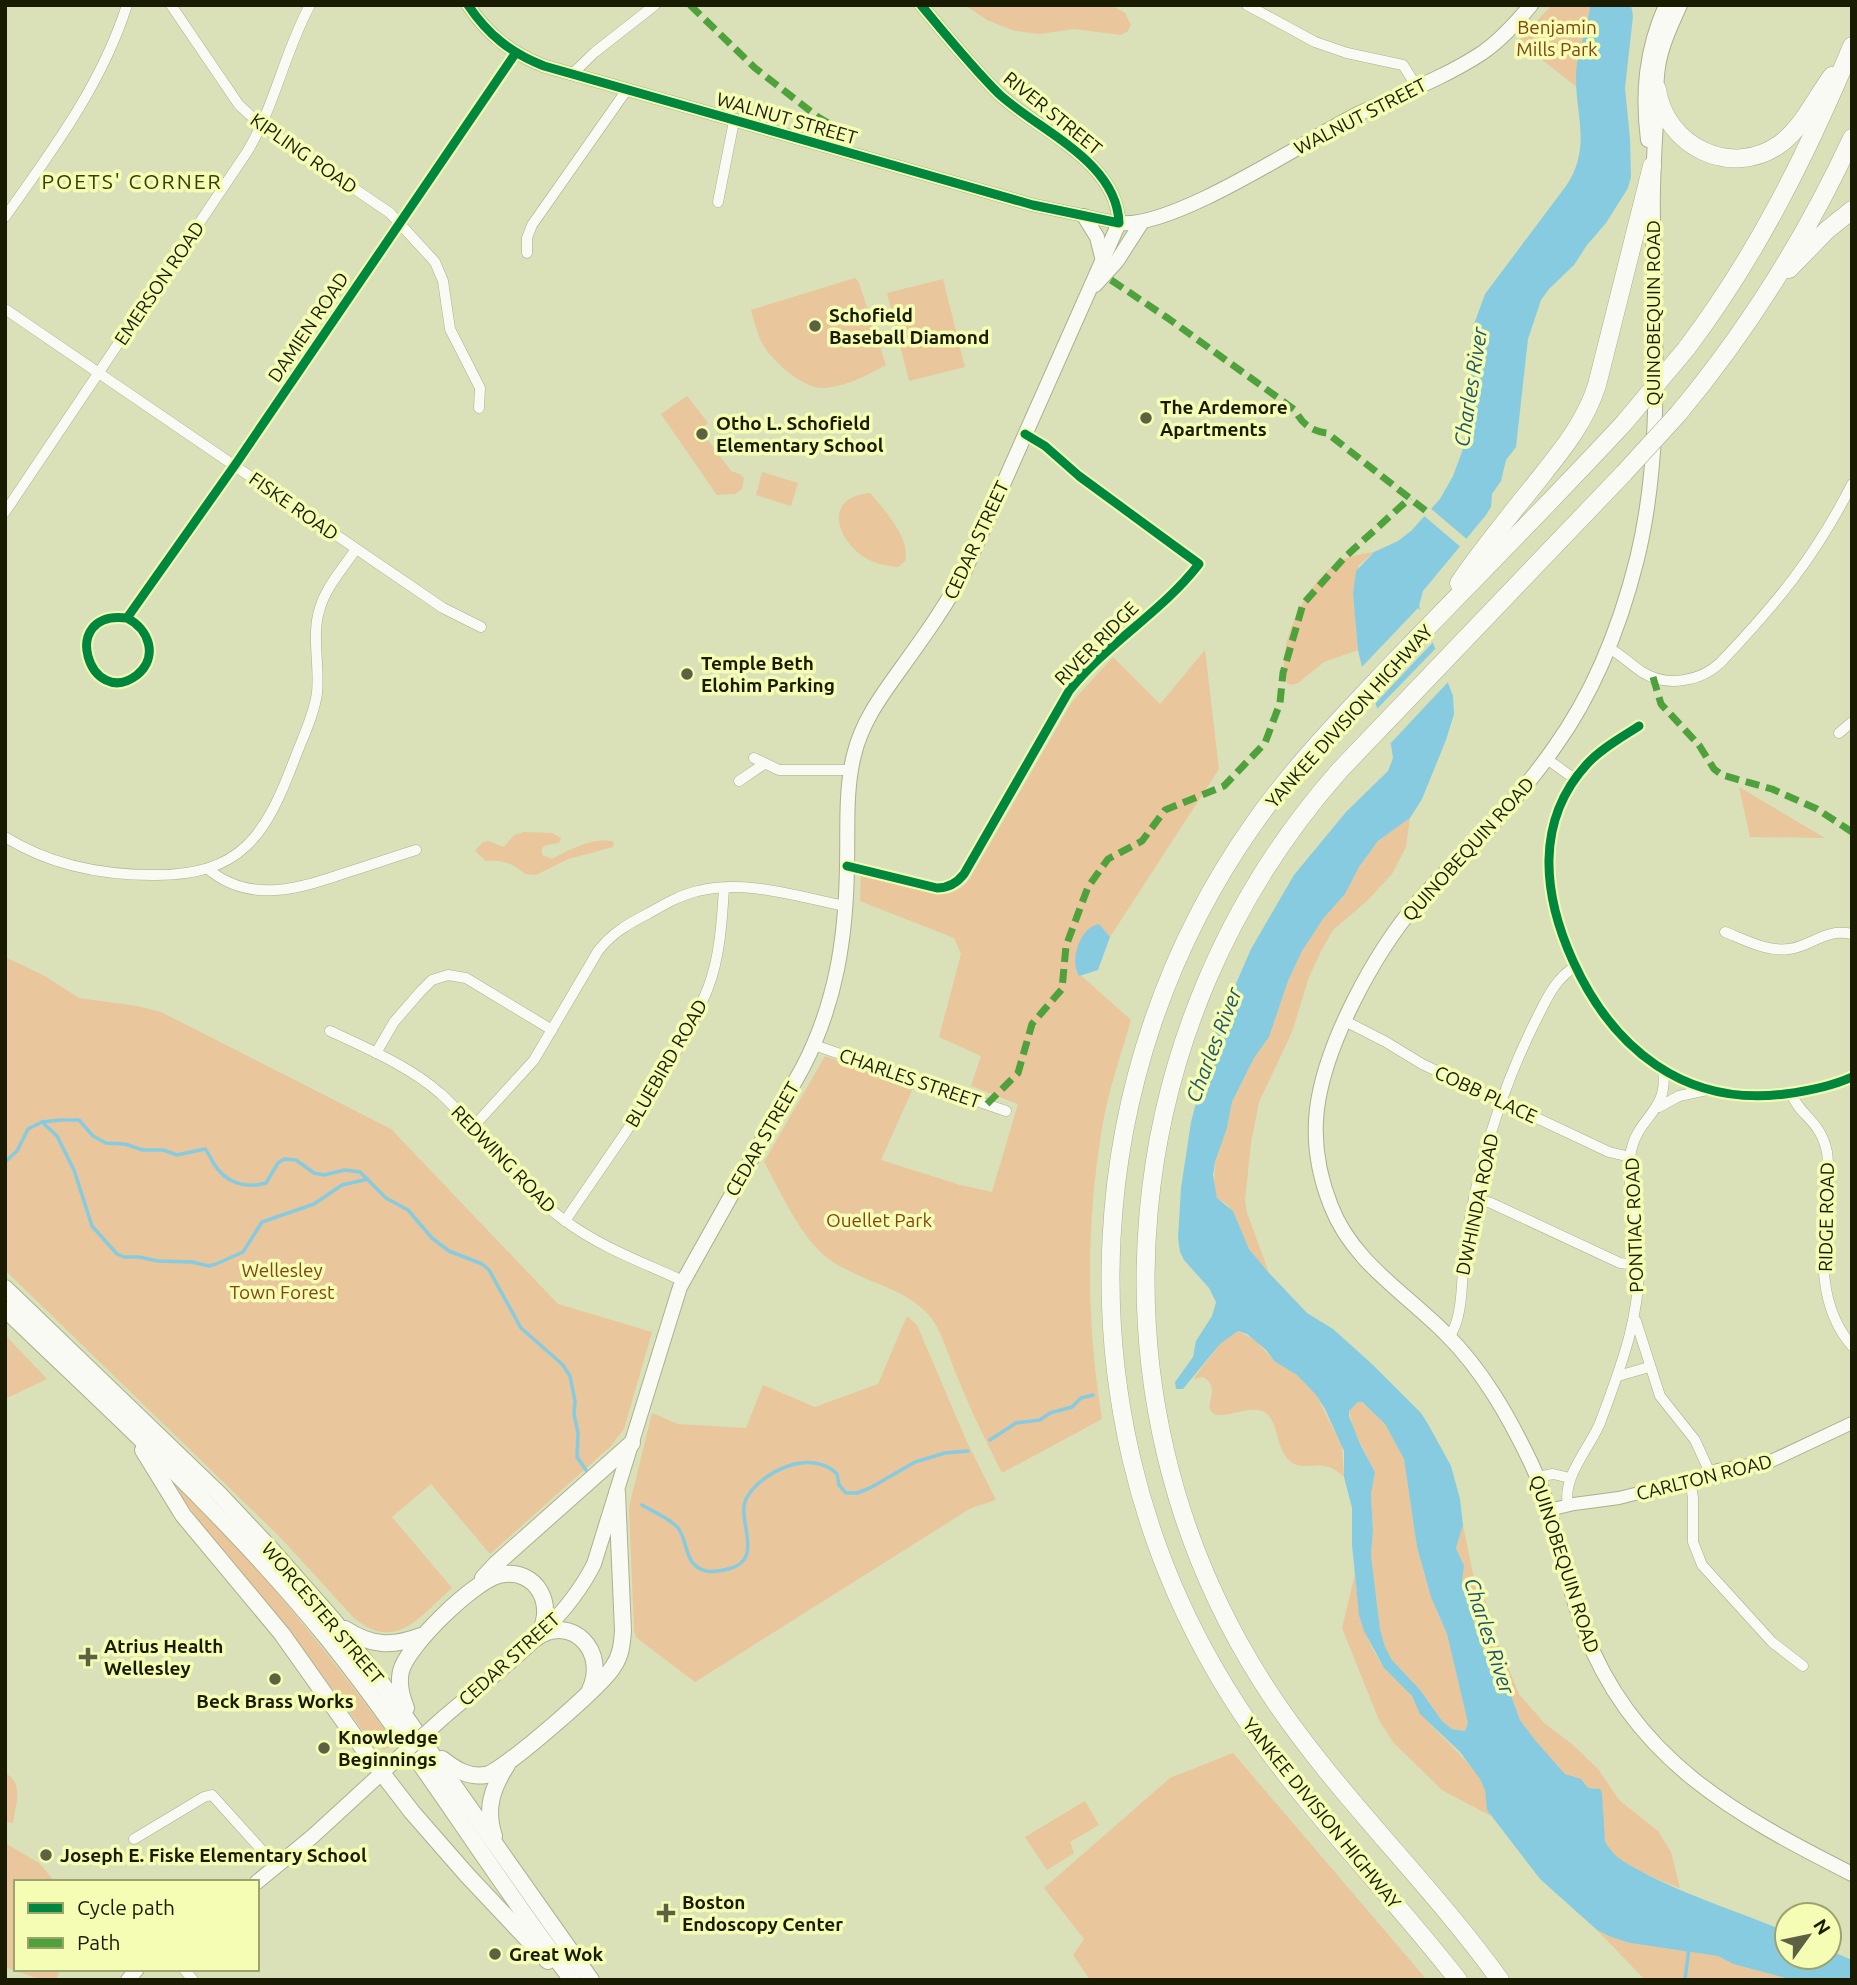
<svg xmlns="http://www.w3.org/2000/svg" width="1857" height="1985" viewBox="0 0 1857 1985" font-family="Ubuntu,sans-serif">
<rect width="100%" height="100%" fill="#dae0b8"/>
<g fill="#e9c69b">
<path d="M965,5h146l14,8 6,12 -3,6 -7,4 -47,-6 -34,5 -25,-3 -28,-11z"/>
<path d="M1552,5h38c-1,29 -15,54 -12,83l-60,-47z"/>
<path d="M855,278l4,5 27,82c-19,10 -38,21 -61,23 -21,2 -55,-28 -64,-47 -4,-9 -7,-21 -10,-31z"/>
<path d="M943,279l22,88 -56,14 -22,-88z"/>
<path d="M687,396l21,27 -8,6 31,42 9,3 4,4 -2,11 -7,5 -18,1 -56,-81z"/>
<path d="M762,472l36,11 -7,23 -35,-11z"/>
<path d="M870,493c14,17 41,45 35,68l-7,6c-12,-1 -27,-4 -37,-12 -27,-21 -35,-58 9,-62z"/>
<path d="M1374,552l-15,13 -6,29 5,56 -34,12 -26,21 -7,2 -4,-2c-13,-36 19,-99 50,-120 11,-7 24,-9 37,-11z"/>
<path d="M1205,650l14,119 -109,168 -11,-13 -23,47 55,49c-10,35 -23,71 -29,108 -16,96 -16,194 0,291l-100,54c-16,-32 -32,-64 -45,-97 -9,-20 -14,-46 -30,-63 -26,-27 -68,-32 -98,-54 -28,-20 -48,-67 -65,-97l61,-106 89,30 -33,74 79,25 32,7 26,-88 -47,-18 10,-30 -42,-19 22,-83 -7,-16 -94,-37 1,-29 79,22c13,0 20,-4 29,-14l103,-178 41,-45 47,47z"/>
<path d="M1739,787l86,51 -75,-1z"/>
<path d="M1410,818l-4,29 -14,27 -25,27 -34,29 -12,21 -12,26 -17,55 -33,70 -8,41 -6,57 2,13 22,60 -20,-24 -20,-43 -12,-8 -3,-10 1,-26 12,-34 5,-26 22,-44 15,-21 19,-56 14,-30 21,-32 22,-25 14,-27 19,-26z"/>
<path d="M524,832l28,1 9,5 -2,5 -13,2 -4,3v7l10,4c17,-9 43,-23 62,-17l-1,5 -45,12 -32,16 -11,-1c-12,-11 -23,-14 -39,-13l-11,-10 7,-8 6,-2 16,6 10,-12z"/>
<path d="M5,957l40,19 34,22 58,8 24,6 230,117 167,175 94,28 -28,97 -13,17 -121,108 -59,-70 -39,33 60,71c-32,28 -56,65 -98,30l-75,-82 -274,-266z"/>
<path d="M907,1316l10,9 50,117 29,58 -25,8 -276,174 -53,-40 -6,-5 -2,-7 -5,-123 23,-94 26,11 68,4 17,-43 52,22 63,-23z"/>
<path d="M1238,1331l17,9 19,21 23,14 19,20 26,51 2,31c-22,-22 -39,-3 -54,-16 -16,-13 -10,-43 -28,-50 -15,-5 -37,8 -48,3 -13,-8 9,-25 -11,-37l-10,2 27,-35z"/>
<path d="M5,1335l42,44 -42,20z"/>
<path d="M1358,1402h3l24,22 19,35 13,88 14,50 16,37 21,89 -3,8 -13,-2 -10,-8 -21,-30 -29,-31 -7,-13 -5,-18 -9,-74 2,-24 -2,-37 4,-22 -21,-41 -5,-20z"/>
<path d="M174,1485c84,76 153,168 221,258l-11,7 -17,-14 -87,-118 -63,-72 -27,-38 -5,-2z"/>
<path d="M1463,1525l10,49 15,33 4,22 27,65 26,30 27,20 26,25 21,31 39,31 13,21 9,36c-20,-8 -66,-24 -74,-45 -6,-15 -4,-35 -4,-50l-8,-5h-6l-11,-10 -12,-4 -30,-34 -15,-20 -8,-24 -17,-30 -12,-14 -4,-12 -17,-60v-19l-6,-13z"/>
<path d="M1355,1574c3,35 7,62 28,92 7,10 18,17 26,27 8,10 12,22 21,31 18,19 36,35 51,56 7,11 3,24 10,36l-49,-26 -49,-48 -14,-22 -37,-92z"/>
<path d="M1233,1753l194,227h-337l-17,-25 11,-16 -40,-51 126,-110z"/>
<path d="M5,1773c20,10 10,33 8,50l-8,-1z"/>
<path d="M1085,1801l14,24 -29,17 4,11 -27,17 -22,-33z"/>
<path d="M5,1843l34,20 16,19h-39v87h44l-4,11h-14l-37,-13z"/>
<path d="M1597,1930l14,7 19,6 88,13 15,8 60,16h-148z"/>
</g>
<g fill="#87cbe1" fill-rule="evenodd">
<path d="M1590,5h41l2,11 -8,72 5,51 1,38 -3,11 -22,35 -19,22 -13,20 -25,24 -8,11 -13,39 -12,108 -10,13 -5,21 -9,13 -1,13 -5,8 -63,76 -4,15 34,90 1,18 -8,26 -24,59 -12,19 -32,23 -19,26 -14,27 -22,25 -21,32 -14,30 -19,56 -15,21 -22,44 -5,26 -12,34 -2,13 4,23 16,13 16,38 20,24 38,40 26,16 39,35 49,49 7,11 23,42 9,33 3,26 -7,23 8,18 -2,14 17,60 9,20 18,21 14,39 15,20 30,34 16,5 7,9 12,1 2,4 3,48c4,8 10,15 18,20 50,31 110,48 164,71v25h42v-7l23,10v20h-59l-60,-16 -15,-8 -88,-13 -19,-6 -14,-7 -57,-51 -53,-69 -2,-20 -5,-11 -20,-27 -40,-38 -8,-18 -28,-28 -20,-37 -5,-16 -7,-70v-37l-8,-31v-26l-19,-42 -9,-14 -19,-20 -23,-14 -8,-11 -19,-16 -9,-3 -18,13 -37,45h-7l-1,-7 18,-25 3,-16 16,-25 4,-14 -7,-14 -25,-28 -4,-8 -2,-14 3,-50 10,-66 24,-90 36,-83 43,-74 52,-63 42,-41 5,-13 -2,-13 -29,-78 -4,-17 -5,-56 3,-23 18,-19 24,-11 13,-10 29,-32 13,-23 9,-24 9,-51 -1,-54 3,-20 12,-33 81,-108c29,-43 5,-79 11,-122 3,-20 12,-39 13,-59zM1358,1402h4l23,22 19,35 13,88 14,50 16,37 21,89 -3,8 -13,-2 -10,-8 -21,-30 -29,-31 -7,-13 -5,-18 -9,-74 2,-24 -2,-37 4,-22 -15,-28 -11,-28v-5z"/>
<path d="M1099,924l11,13 -12,33 -19,6c-10,-16 1,-49 20,-52z"/>
</g>
<g fill="#dae0b8">
<path d="M1429,507l40,34 -6,8 -40,-34z"/>
<path d="M1418,608l8,7 9,25 -62,66 -14,-36z"/>
<path d="M1436,648l13,33 -60,64 -14,-34z"/>
</g>
<g fill="none" stroke-linecap="round" stroke-linejoin="round">
<g stroke="#87cbe1" stroke-width="3.5">
<path d="M42,1122l15,14 17,34 18,56 25,28 7,3h15l19,4 34,1 17,4 7,-2 27,-12 19,-30 52,-18 28,-19 26,-6"/>
<path d="M5,1162l12,-11 11,-22 14,-7 19,-2h18l14,16 13,7 19,1 18,6h20l14,5 28,-6c4,5 6,10 9,15 12,19 31,25 52,19l12,-20 6,-4 12,1 18,13 10,2 21,-5 15,2 26,26 22,12 24,28 17,13 33,13 7,6 32,58 41,36 8,12 5,25 -1,13 4,19 -1,24 9,13"/>
<path d="M990,1440l26,-17 24,-3 10,-7 22,-6 9,-9 12,-3"/>
<path d="M642,1505c11,7 28,13 36,23 11,14 5,37 28,43 7,1 15,0 22,-2 38,-9 8,-49 18,-70 15,-28 66,-51 91,-25l2,11 7,8h11l13,-5 45,-26 30,-9 23,-2"/>
<path d="M1685,1980l4,-33"/>
</g>
<defs>
<g id="minor">
<path d="M171,5l68,100 23,21 128,87 45,49 8,19 7,48 30,59 -1,20"/>
<path d="M1247,5l68,37 32,11 56,12 14,22"/>
<path d="M571,75l24,-23 60,-47"/>
<path d="M718,202l16,-81"/>
<path d="M5,217c47,-66 97,-133 122,-212"/>
<path d="M527,253v-15l5,-13 94,-134"/>
<path d="M5,309l438,299 38,19"/>
<path d="M5,512l242,-360c28,-46 37,-99 63,-147"/>
<path d="M127,618c22,11 32,39 10,57 -47,36 -80,-66 -10,-57l108,-153 280,-411"/>
<path d="M1610,649c12,6 21,16 32,23 25,16 59,9 79,-10 56,-59 94,-105 131,-178"/>
<path d="M1639,726c-17,11 -37,22 -51,37 -54,58 -45,132 -15,198 40,88 112,146 212,133 23,-3 45,-7 67,-17"/>
<path d="M1839,733l13,-11"/>
<path d="M754,758l25,12h71"/>
<path d="M1547,759l29,21"/>
<path d="M739,781l25,-17"/>
<path d="M5,837c45,28 95,38 148,38 89,1 113,-40 142,-117 8,-21 19,-43 22,-65 3,-28 -6,-59 3,-85 6,-21 24,-41 36,-59"/>
<path d="M847,866l90,22c12,0 20,-5 27,-14l105,-183c38,-48 93,-79 130,-127l-120,-88 -34,-30 -20,-12"/>
<path d="M208,869c43,36 93,19 140,3 23,-7 45,-15 68,-22"/>
<path d="M1725,932c20,8 42,20 64,17 24,-3 35,-21 63,-15"/>
<path d="M1345,1021l41,21 36,22 187,88 21,5"/>
<path d="M330,1031c38,18 79,35 111,63 43,40 76,91 123,126 36,27 78,42 119,61"/>
<path d="M814,1045l192,66"/>
<path d="M376,1053l18,-31 26,-30 12,-12 16,-5 18,3 86,52"/>
<path d="M1791,1093c9,24 29,26 36,59 2,14 1,29 0,43 -4,52 -12,108 25,151"/>
<path d="M1659,1107l20,-11 28,-6"/>
<path d="M473,1127l61,-67 64,-109c15,-19 30,-27 51,-38 16,-9 31,-18 49,-22 48,-12 101,6 148,15"/>
<path d="M1474,1198l17,5 129,60 19,2"/>
<path d="M565,1221c40,-60 83,-117 117,-180 9,-17 19,-35 26,-53 12,-31 14,-68 16,-100"/>
<path d="M1636,1321l24,75 35,44 15,33"/>
<path d="M1449,1337c16,-20 12,-67 16,-93 13,-76 34,-149 68,-218 12,-23 20,-46 43,-60"/>
<path d="M1618,1376l31,-9"/>
<path d="M1537,1477l16,-3 17,4"/>
<path d="M1690,1480l3,18v44l9,23 70,77 31,24"/>
<path d="M1568,1505c-6,-28 21,-56 32,-82 22,-59 41,-107 39,-171 -2,-32 -14,-68 -8,-101 7,-35 38,-39 32,-81"/>
<path d="M134,1839l70,-42 8,-2 65,72"/>
<path d="M184,1969l9,11"/>
</g>
<g id="tertiary">
<path d="M468,5c20,30 43,48 76,61l489,139 86,18c-2,-62 -80,-92 -120,-129 -28,-28 -53,-59 -78,-89"/>
<path d="M1549,1510l25,-6 45,-6 71,-18 28,-10 51,-8 83,-39"/>
</g>
<g id="secondary">
<path d="M1680,5c-9,20 -19,41 -22,62 -3,18 -1,37 -2,55 -2,33 -4,65 -3,98 1,112 11,229 -16,339 -17,68 -42,132 -83,189 -23,33 -50,64 -77,93 -20,21 -42,40 -61,63 -42,50 -91,140 -99,205 -4,33 2,67 14,97 22,57 75,87 116,129 36,36 62,82 84,128 25,53 32,112 53,167 49,130 152,185 268,244"/>
<path d="M1648,140c-6,-48 -2,-90 18,-135"/>
<path d="M1084,216l13,21 5,20"/>
<path d="M1119,223c55,6 185,-82 239,-109 42,-20 86,-36 124,-61 19,-13 34,-30 49,-48"/>
<path d="M1095,285l22,-24 25,-39"/>
<path d="M444,1717c53,-46 118,-89 150,-153l86,-277 123,-220c33,-64 43,-129 44,-201 1,-37 -2,-75 7,-111 8,-34 28,-60 48,-88 23,-32 46,-64 64,-99l153,-345"/>
<path d="M257,1882l56,-46 85,-78"/>
<path d="M128,1980l9,-11"/>
</g>
<g id="trunk">
<path d="M5,1288l214,206 50,53 65,74 49,64 208,295"/>
<path d="M5,1309c111,107 226,210 323,330 87,109 160,229 244,341"/>
<path d="M143,1450l40,65 99,119 83,117 47,61 55,63 81,86"/>
<path d="M483,1578l13,-14 136,-121"/>
<path d="M345,1629c26,17 47,18 76,7"/>
<path d="M536,1638c36,-25 72,14 54,52"/>
<path d="M406,1708c-5,-12 -8,-24 -5,-37 6,-25 73,-90 98,-96 39,-9 59,34 37,63"/>
<path d="M442,1759c13,10 26,19 44,16 18,-4 116,-90 127,-108 8,-11 9,-23 10,-36l-6,-138"/>
<path d="M494,1836c-9,-27 -2,-48 13,-71"/>
</g>
<g id="motorway">
<path d="M1657,89c8,57 74,90 123,55 23,-17 35,-45 52,-68"/>
<path d="M1789,269l38,-39 25,-20"/>
<path d="M1686,349c71,-94 121,-195 166,-303"/>
<path d="M1678,414c70,-84 128,-177 174,-276"/>
<path d="M1459,583c22,-32 47,-63 72,-94 26,-33 53,-63 66,-104l55,-219"/>
<path d="M1458,1980c-81,-104 -179,-197 -244,-312 -152,-264 -135,-598 41,-846 41,-58 91,-109 139,-160 77,-80 155,-158 230,-239"/>
<path d="M1500,1980c-75,-104 -171,-192 -239,-300 -181,-287 -145,-657 79,-910l284,-297"/>
</g>
</defs>
<use href="#minor" stroke="#acb090" stroke-width="11"/>
<use href="#tertiary" stroke="#acb090" stroke-width="14"/>
<use href="#secondary" stroke="#acb090" stroke-width="16"/>
<use href="#trunk" stroke="#acb090" stroke-width="18"/>
<use href="#motorway" stroke="#acb090" stroke-width="19"/>
<use href="#minor" stroke="#f9faf4" stroke-width="10"/>
<use href="#tertiary" stroke="#f9faf4" stroke-width="12"/>
<use href="#secondary" stroke="#f9faf4" stroke-width="14"/>
<use href="#trunk" stroke="#f9faf4" stroke-width="16"/>
<use href="#motorway" stroke="#f9faf4" stroke-width="18"/>
<defs>
<path id="secondary-bridge" d="M398,1758l46,-41"/>
<g id="motorway-bridge">
<path d="M1624,423l62,-74"/>
<path d="M1624,473l54,-59"/>
</g>
</defs>
<use href="#secondary-bridge" stroke="#acb090" stroke-width="16" stroke-linecap="butt"/>
<use href="#motorway-bridge" stroke="#acb090" stroke-width="19" stroke-linecap="butt"/>
<use href="#secondary-bridge" stroke="#f9faf4" stroke-width="14"/>
<use href="#motorway-bridge" stroke="#f9faf4" stroke-width="18"/>
<g stroke="#4fa13c" stroke-width="7" stroke-dasharray="14 7" stroke-linecap="butt">
<path d="M690,5l65,63 63,49 17,10 15,14"/>
<path d="M1111,280l58,39 126,91c7,14 16,21 32,23l99,78"/>
<path d="M1653,677l8,27 38,41 15,24 8,6 50,14 45,20 35,23"/>
<path d="M987,1104l31,-31 14,-49 30,-35 4,-43 22,-59 20,-28 34,-18 23,-31 59,-24 41,-43 15,-40 3,-30 20,-69 42,-47 65,-59"/>
</g>
<defs>
<g id="cycleway">
<path d="M468,5c20,30 43,48 76,61l489,139 86,18c-2,-62 -80,-92 -120,-129 -28,-28 -53,-59 -78,-89"/>
<path d="M127,618c22,11 32,39 10,57 -47,36 -80,-66 -10,-57l108,-153 280,-411"/>
<path d="M1639,726c-17,11 -37,22 -51,37 -54,58 -45,132 -15,198 40,88 112,146 212,133 23,-3 45,-7 67,-17"/>
<path d="M847,866l90,22c12,0 20,-5 27,-14l105,-183c38,-48 93,-79 130,-127l-120,-88 -34,-30 -20,-12"/>
</g>
</defs>
<use href="#cycleway" stroke="#f5fdb5" stroke-width="13"/>
<use href="#cycleway" stroke="#00873e" stroke-width="9"/>
</g>
<g fill="#5d6141" stroke="#f5fdb5" stroke-width="2.5">
<circle cx="815" cy="326" r="7"/>
<circle cx="1146" cy="418" r="7"/>
<circle cx="702" cy="434" r="7"/>
<circle cx="687" cy="674" r="7"/>
<path d="M84.5 1646.5h7v7h7v7h-7v7h-7v-7h-7v-7h7z"/>
<circle cx="275" cy="1679" r="7"/>
<circle cx="324" cy="1748" r="7"/>
<circle cx="46" cy="1855" r="7"/>
<path d="M662.5 1902.5h7v7h7v7h-7v7h-7v-7h-7v-7h7z"/>
<circle cx="495" cy="1954" r="7"/>
</g>
<g text-anchor="middle" stroke-width="7" stroke-linejoin="round" paint-order="stroke">
<g font-size="19" fill="#824514" stroke="#f5fdb5">
<text x="1557" y="34">Benjamin<tspan x="1557" dy="22">Mills Park</tspan></text>
<text x="879" y="1227">Ouellet Park</text>
<text x="282" y="1277">Wellesley<tspan x="282" dy="22">Town Forest</tspan></text>
</g>
<g font-size="19" fill="#1a1c01" stroke="#f5fdb5">
<text transform="translate(1053 113) rotate(39)" y="7">RIVER STREET</text>
<text transform="translate(1360 116) rotate(-27)" y="7">WALNUT STREET</text>
<text transform="translate(787 118) rotate(16)" y="7">WALNUT STREET</text>
<text transform="translate(304 153) rotate(35)" y="7">KIPLING ROAD</text>
<text transform="translate(159 283) rotate(-56)" y="7">EMERSON ROAD</text>
<text transform="translate(1653 313) rotate(-90)" y="7">QUINOBEQUIN ROAD</text>
<text transform="translate(308 327) rotate(-56)" y="7">DAMIEN ROAD</text>
<text transform="translate(294 506) rotate(35)" y="7">FISKE ROAD</text>
<text transform="translate(976 540) rotate(-65)" y="7">CEDAR STREET</text>
<text transform="translate(1096 643) rotate(-45)" y="7">RIVER RIDGE</text>
<text transform="translate(1349 716) rotate(-48)" y="7">YANKEE DIVISION HIGHWAY</text>
<text transform="translate(1468 849) rotate(-48)" y="7">QUINOBEQUIN ROAD</text>
<text transform="translate(666 1063) rotate(-60)" y="7">BLUEBIRD ROAD</text>
<text transform="translate(910 1078) rotate(19)" y="7">CHARLES STREET</text>
<text transform="translate(1486 1094) rotate(25)" y="7">COBB PLACE</text>
<text transform="translate(762 1139) rotate(-60)" y="7">CEDAR STREET</text>
<text transform="translate(504 1159) rotate(46)" y="7">REDWING ROAD</text>
<text transform="translate(1477 1204) rotate(-78)" y="7">DWHINDA ROAD</text>
<text transform="translate(1826 1217) rotate(-89)" y="7">RIDGE ROAD</text>
<text transform="translate(1634 1225) rotate(-92)" y="7">PONTIAC ROAD</text>
<text transform="translate(1704 1477) rotate(-14)" y="7">CARLTON ROAD</text>
<text transform="translate(1565 1564) rotate(72)" y="7">QUINOBEQUIN ROAD</text>
<text transform="translate(323 1613) rotate(50)" y="7">WORCESTER STREET</text>
<text transform="translate(509 1659) rotate(-42)" y="7">CEDAR STREET</text>
<text transform="translate(1322 1813) rotate(51)" y="7">YANKEE DIVISION HIGHWAY</text>
</g>
<g font-size="19" font-weight="bold" fill="#1a1c01" stroke="#f5fdb5" text-anchor="start">
<text x="829" y="322">Schofield<tspan x="829" dy="22">Baseball Diamond</tspan></text>
<text x="1160" y="414">The Ardemore<tspan x="1160" dy="22">Apartments</tspan></text>
<text x="716" y="430">Otho L. Schofield<tspan x="716" dy="22">Elementary School</tspan></text>
<text x="701" y="670">Temple Beth<tspan x="701" dy="22">Elohim Parking</tspan></text>
<text x="104" y="1653">Atrius Health<tspan x="104" dy="22">Wellesley</tspan></text>
<text x="275" y="1708" text-anchor="middle">Beck Brass Works</text>
<text x="338" y="1744">Knowledge<tspan x="338" dy="22">Beginnings</tspan></text>
<text x="60" y="1862">Joseph E. Fiske Elementary School</text>
<text x="682" y="1909">Boston<tspan x="682" dy="22">Endoscopy Center</tspan></text>
<text x="509" y="1961">Great Wok</text>
</g>
<g font-size="21" letter-spacing="2" fill="#383c03" stroke="#f5fdb5">
<text x="132" y="189">POETS' CORNER</text>
</g>
<g font-size="21" font-style="italic" fill="#20536c" stroke="#f5fdb5">
<text transform="translate(1471 387) rotate(-81)" y="7">Charles River</text>
<text transform="translate(1214 1045) rotate(-69)" y="7">Charles River</text>
<text transform="translate(1489 1636) rotate(72)" y="7">Charles River</text>
</g>
</g>
<rect width="1857" height="1985" fill="none" stroke="#1a1c01" stroke-width="14"/>
<rect x="14" y="1880" width="245" height="91" fill="#f5fdb5" stroke="#9da36d" stroke-width="2"/>
<rect x="28" y="1903" width="35" height="10" fill="#00873e" stroke="#9da36d" stroke-width="2"/>
<text x="77" y="1915" font-size="21" fill="#1a1c01">Cycle path</text>
<rect x="28" y="1938" width="35" height="10" fill="#4fa13c" stroke="#9da36d" stroke-width="2"/>
<text x="77" y="1950" font-size="21" fill="#1a1c01">Path</text>
<g transform="translate(1808 1936) rotate(57)"><circle r="33" fill="#f5fdb5" stroke="#9da36d" stroke-width="2"/>
<path d="M0-5L12 26L0 18L-12 26Z" fill="#5d6141"/>
<text y="-10" font-size="19" font-weight="bold" text-anchor="middle" fill="#1a1c01">N</text>
</g>
</svg>
